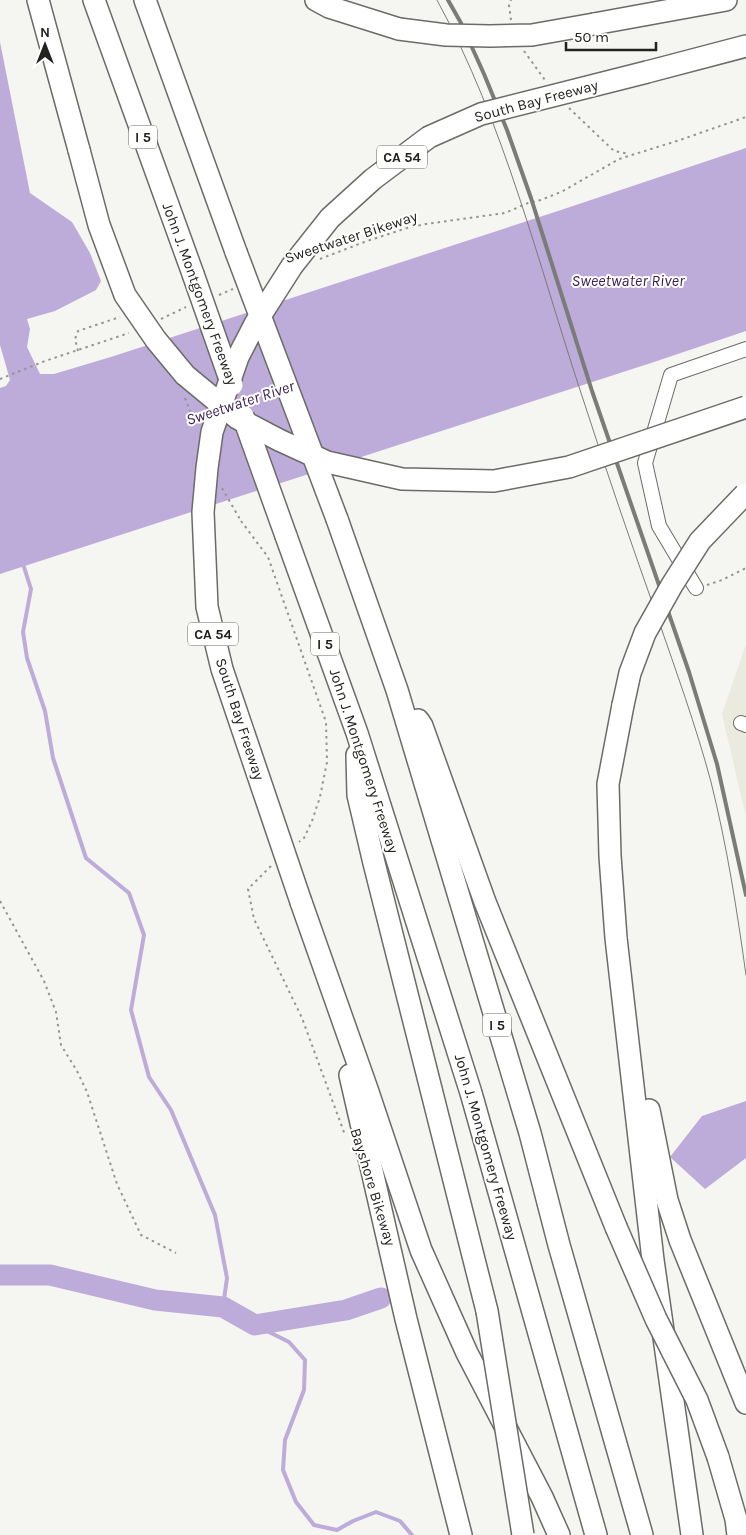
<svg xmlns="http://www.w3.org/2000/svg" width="746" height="1535" viewBox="0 0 746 1535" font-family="Karla,sans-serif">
<rect width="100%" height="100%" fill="#f5f5f1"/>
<path fill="#eaeade" d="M746,644v173l-24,-103z"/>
<g fill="#bdabd9">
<path d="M0,42l30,151 42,29 18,31 11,28 -5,9 -41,21 -28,8 3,10 -3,18 13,27h14l60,-18 444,-145 188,-63v183l-92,31 -654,212v-186l6,-2 4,-6 -10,-35z"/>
<path d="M746,1101v57l-41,31 -35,-32 32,-41z"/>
</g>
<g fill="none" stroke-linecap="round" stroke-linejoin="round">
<g stroke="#bdabd9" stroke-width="4">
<path d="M24,567l7,22 -8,43 4,26 18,53 8,47 33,100 43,35 15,42 -13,75 18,67 22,33 44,105 12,63 -4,29"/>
<path d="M255,1325l34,17 16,18 -1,30 -19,50 -2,30 13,32 18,23 23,5 16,-9 23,-9 24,9 12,14"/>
</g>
<path stroke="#bdabd9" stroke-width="21" d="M0,1275h50l105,25 68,7 32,18 91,-15 35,-12"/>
<defs>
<g id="minor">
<path d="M696,588l-37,-62 -14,-63 26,-88 75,-26"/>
<path d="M741,723l5,2"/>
</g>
<g id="highway">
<path d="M38,0l41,150"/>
<path d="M94,0l99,274"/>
<path d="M145,0l91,252"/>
<path d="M316,0l13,7 70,22"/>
<path d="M594,24l132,-24"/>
<path d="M647,72l99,-26"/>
<path d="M337,519l60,171 133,443 29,112 83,290"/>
<path d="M286,536l71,197 114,360 125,442"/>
<path d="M623,705l-15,79 2,72 6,82 37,322 39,275"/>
<path d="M418,720l4,6 63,176 131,325"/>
<path d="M357,755l1,40 16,68 113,448"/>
<path d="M301,902l66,187 54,161 46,103 75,144 17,38"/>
<path d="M350,1075l56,244 55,216"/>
<path d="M649,1110l18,90 13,40 66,163"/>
<path d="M718,1457l18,62 2,16"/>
</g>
</defs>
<use href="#minor" stroke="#6b6b67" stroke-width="16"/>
<use href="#highway" stroke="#6b6b67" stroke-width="24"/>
<g stroke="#949491" stroke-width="2" stroke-dasharray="2.5 4" stroke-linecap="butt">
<path d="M511,20l-2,-15 2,-5"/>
<path d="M524,51l21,29"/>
<path d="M569,108l45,43 15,3"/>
<path d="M320,259l47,-18 40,-13 19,-4 79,-11 23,-10 13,-3 22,-9 56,-32 61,-19 66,-23"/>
<path d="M219,295l14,-6"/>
<path d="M161,319l25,-12"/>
<path d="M78,351l-3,-12 3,-8 42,-14"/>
<path d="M0,379l45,-18 84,-28"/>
<path d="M241,521l27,36 58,165 1,40 -7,35 -8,24 -8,17 -5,4"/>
<path d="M707,585l15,-5 24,-12"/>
<path d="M271,866l-23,23 6,30 48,99 43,117"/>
<path d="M0,901l44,80 12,31 5,33 16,26 10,21 30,92 24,51 35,18"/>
</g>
<use href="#minor" stroke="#fff" stroke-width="14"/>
<use href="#highway" stroke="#fff" stroke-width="21"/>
<path stroke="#7b7b78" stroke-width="1" d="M437,0c68,125 101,263 145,396 24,74 49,147 75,220 19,55 39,110 54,166 16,64 26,128 35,193"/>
<path stroke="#7b7b78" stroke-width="4" d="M448,0l13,23 23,51 23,56 24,68 61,193 97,281 28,92 29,131"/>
<defs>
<g id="highway-bridge">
<path d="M399,29l47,6 44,1 42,-1 62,-11"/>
<path d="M79,150l20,75 26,70 31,45 29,35 52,43 42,22 48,22 75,17 92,2 75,-14 177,-60"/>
<path d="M236,252l101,267"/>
<path d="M193,274l39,111"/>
<path d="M243,416l43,120"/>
<path d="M623,705l7,-32 15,-40 27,-48 28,-44 45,-47"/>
<path d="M301,902l-79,-233 -15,-62 -4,-95 4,-44 5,-36 26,-75 17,-33 37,-58 38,-48 43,-39 56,-42 52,-23 166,-42"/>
<path d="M616,1227l40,92 41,81 21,57"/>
<path d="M487,1311l36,224"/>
</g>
</defs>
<use href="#highway-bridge" stroke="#6b6b67" stroke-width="24" stroke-linecap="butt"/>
<g stroke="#949491" stroke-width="2" stroke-dasharray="2.5 4" stroke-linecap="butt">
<path d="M185,398l11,28"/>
<path d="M222,488l19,33"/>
</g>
<use href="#highway-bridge" stroke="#fff" stroke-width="21"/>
</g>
<g text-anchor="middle" stroke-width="4" stroke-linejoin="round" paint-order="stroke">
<g fill="#fffffe" stroke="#646463" stroke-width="1">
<rect x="129" y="125.5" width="28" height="23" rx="4"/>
<rect x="377" y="145.5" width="50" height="23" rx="4"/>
<rect x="188" y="622.5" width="50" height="23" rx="4"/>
<rect x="311" y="632.5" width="28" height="23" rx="4"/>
<rect x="483" y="1013.5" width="28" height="23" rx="4"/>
</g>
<g font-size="14" font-weight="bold" fill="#222220">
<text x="143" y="142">I 5</text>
<text x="402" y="162">CA 54</text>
<text x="213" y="639">CA 54</text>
<text x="325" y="649">I 5</text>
<text x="497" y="1030">I 5</text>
</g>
<g font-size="15" fill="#222220" stroke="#fffffe">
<text transform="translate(536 101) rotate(-15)" y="5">South Bay Freeway</text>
<text transform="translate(351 237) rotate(-18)" y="5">Sweetwater Bikeway</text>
<text transform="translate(200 294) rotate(70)" y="5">John J. Montgomery Freeway</text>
<text transform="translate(240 719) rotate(72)" y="5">South Bay Freeway</text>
<text transform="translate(364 761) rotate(72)" y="5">John J. Montgomery Freeway</text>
<text transform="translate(486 1147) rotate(74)" y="5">John J. Montgomery Freeway</text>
<text transform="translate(373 1187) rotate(73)" y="5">Bayshore Bikeway</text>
</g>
<g font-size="16" font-style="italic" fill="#381e55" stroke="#fffffe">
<text x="628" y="286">Sweetwater River</text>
<text transform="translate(240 402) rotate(-18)" y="6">Sweetwater River</text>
</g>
</g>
<g transform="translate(45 45)" stroke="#fffffe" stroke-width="4" paint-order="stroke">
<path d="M0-4L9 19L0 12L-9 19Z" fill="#222220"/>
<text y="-8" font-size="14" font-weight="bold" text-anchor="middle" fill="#222220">N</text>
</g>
<path d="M566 42v8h90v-8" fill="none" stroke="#222220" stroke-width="2.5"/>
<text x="574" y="42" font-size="15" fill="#222220" stroke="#fffffe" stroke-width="4" paint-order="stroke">50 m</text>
</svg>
